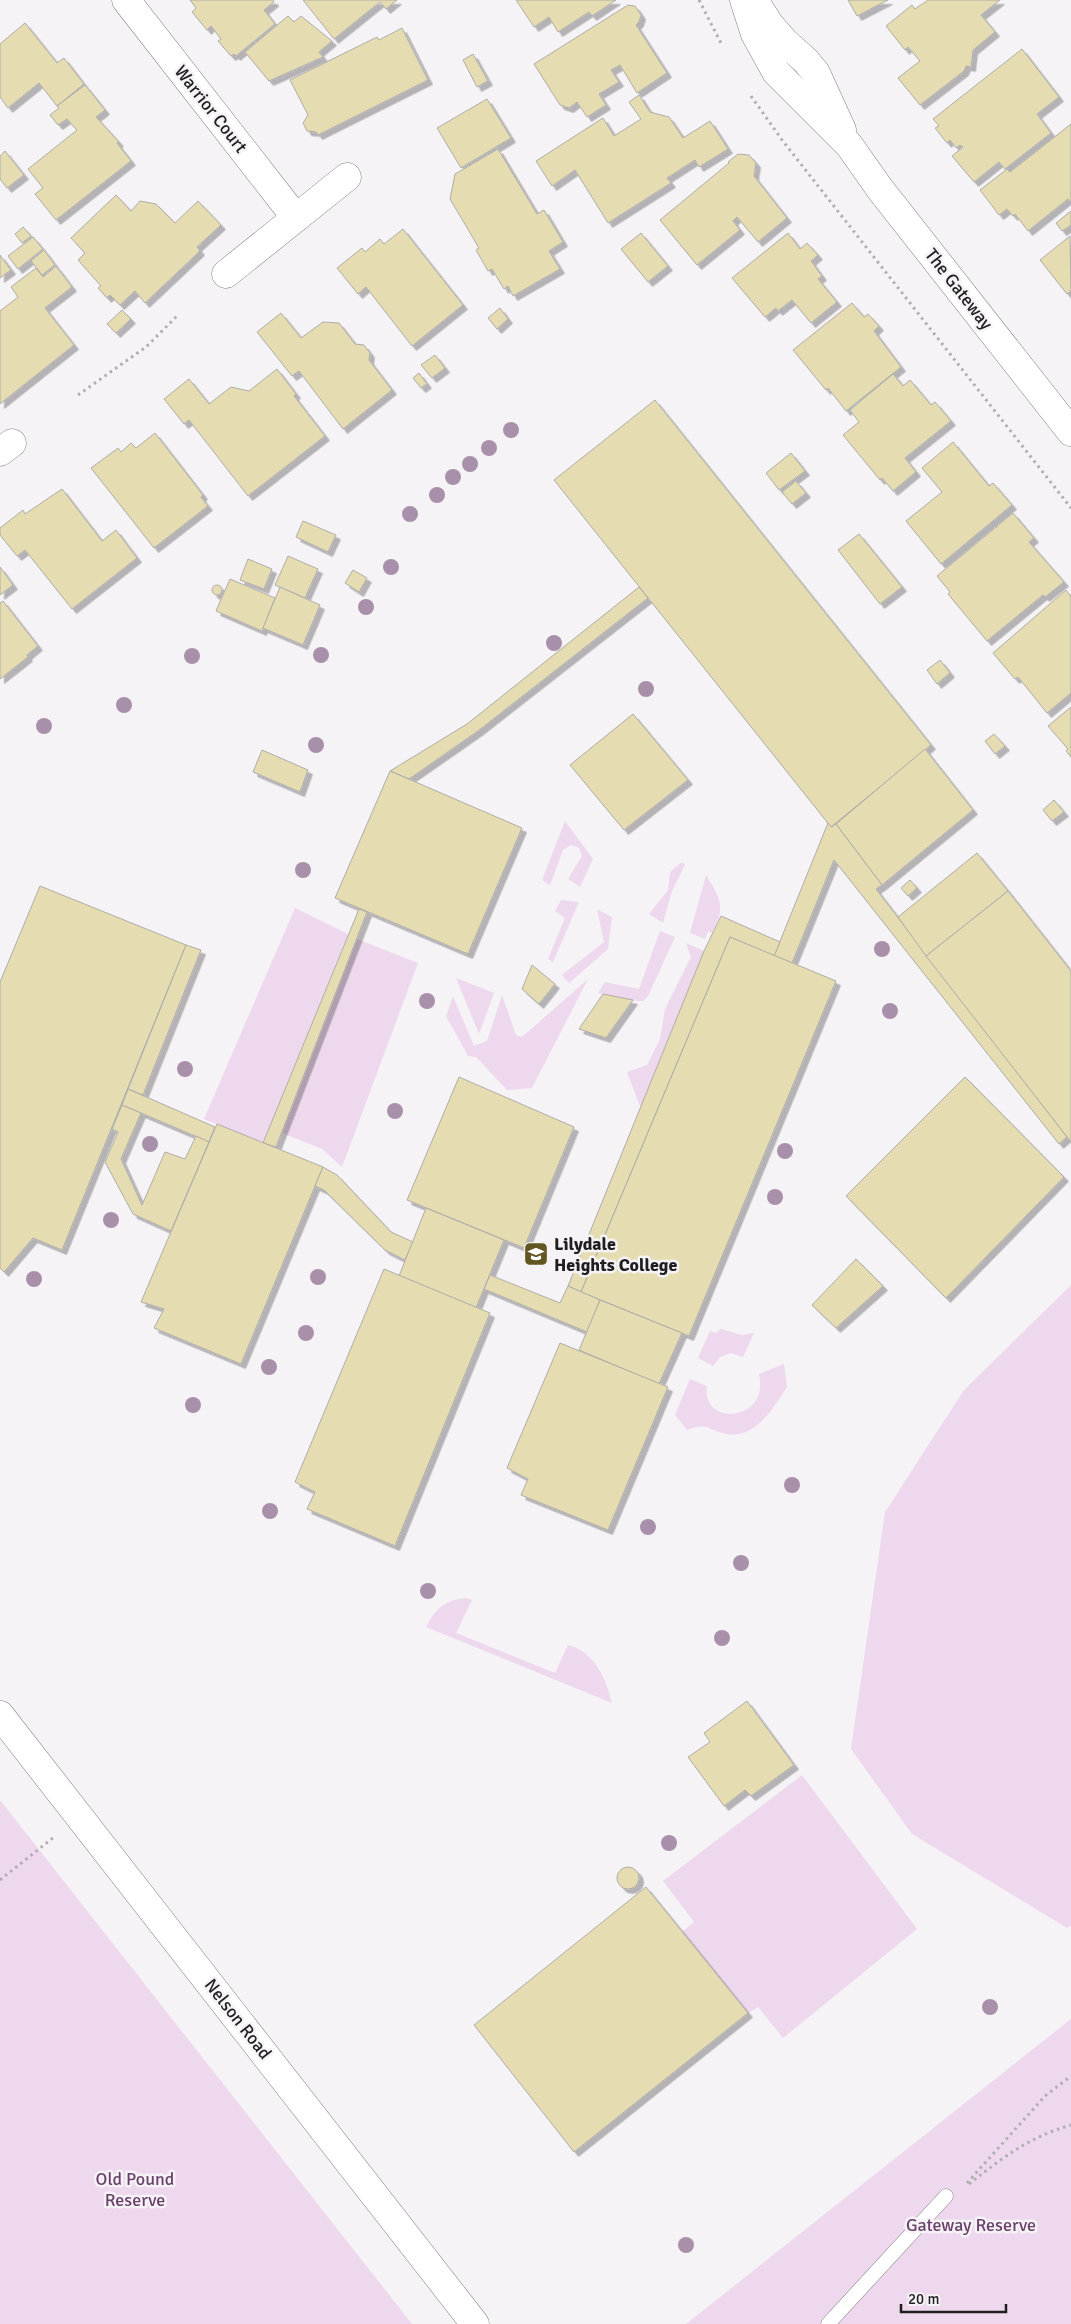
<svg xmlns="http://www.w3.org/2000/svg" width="1071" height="2324" viewBox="0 0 1071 2324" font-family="Signika,sans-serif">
<defs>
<filter id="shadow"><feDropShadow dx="4.5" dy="4.5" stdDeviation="0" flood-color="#0004"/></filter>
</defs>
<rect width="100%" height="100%" fill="#f6f3f6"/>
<g fill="#edd8ed">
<path d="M565,821l28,38 -13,28 -12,-8 14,-23 -3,-8 -8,-3 -8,5 -13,35 -8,-5z"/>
<path d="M682,862l3,3 -13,26 -9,32 -14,-9 19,-24 2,-18z"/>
<path d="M706,875c15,25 20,31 6,58l-4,-2 -3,8 -15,-6z"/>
<path d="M561,900l18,2 -26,60 -5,-3 17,-41 -10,-7z"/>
<path d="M295,908l53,26 -85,209 -59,-24z"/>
<path d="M597,909l15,8 -4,32 -39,34 -7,-8 42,-33z"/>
<path d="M660,931l15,6 -27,59 -5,5h-6l-39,-8 7,-11 34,7z"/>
<path d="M357,939l61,24 -76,204 -20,-18 -40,-16z"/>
<path d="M686,943l18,8 -63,158 -14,-37 20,-7 13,-26 5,-30 26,-52z"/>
<path d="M456,978l38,15 -15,41z"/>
<path d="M588,979l-56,109 -25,2 -31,-33 -8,-1 -22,-40 7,-20 21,50 13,-5 15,-46 14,40 6,2z"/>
<path d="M1071,1285v641l-4,2 -155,-94 -61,-85 34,-237 79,-122z"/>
<path d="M721,1329l21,6 12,-2 -11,24 -12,-4 -11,4 -7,9 -15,-8 12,-27 6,2z"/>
<path d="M784,1364l3,23c-14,21 -31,52 -60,47 -21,-4 -17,-12 -40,-4l-12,-15 15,-36 17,7c-5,35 43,36 52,8 2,-6 1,-14 0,-20z"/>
<path d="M466,1598l6,2 -16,33 99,40 13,-28c27,7 38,34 44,58l-186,-76c9,-18 19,-27 40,-29z"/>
<path d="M802,1775l115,154 -134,109 -25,-31 -10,6 -66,-81 12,-10 -31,-41z"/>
<path d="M0,1800l412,524h-412z"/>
<path d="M1071,2019v305h-385z"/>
</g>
<g fill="#e6dcb1" stroke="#adaca8" filter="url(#shadow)">
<path d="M190,0h83l1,2 -10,8 11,14 -39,32 -2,-2 -3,2 -13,-15 3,-2 -10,-13 -4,4 -15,-18 4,-4z"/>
<path d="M303,0h94l-11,9 -6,-7 -46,37z"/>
<path d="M516,0h100l-24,16 -3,-4 -31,20 -9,-15 -15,10z"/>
<path d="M848,0h40l-31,16z"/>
<path d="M928,0h72l-19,15 14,17 -22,18 -2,17 -5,-1 -2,5 -44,34 -22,-27 22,-17 -12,-14 -3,3 -19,-24 26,-21 3,4z"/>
<path d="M628,5l7,1 6,9 -2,7 -3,3 31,48 -30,20 -17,-28 -9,5 8,12 -20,12 7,11 -19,12 -10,-15 -8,6 -9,-3 -26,-41z"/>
<path d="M288,16l6,6 7,-6 31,25 -13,11 4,5 -54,24 -24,-29z"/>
<path d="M25,23l32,40 7,-5 20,26 -27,22 -18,-23 -31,25 -8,-11v-53z"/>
<path d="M402,28l26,52 -110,55 -2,-3 -9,-1 -4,-8 5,-8 -18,-35 87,-43 2,3z"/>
<path d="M1022,49l37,48 -22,17 14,19 -46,36 -6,-7 -25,20 -22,-26 11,-9 -3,-2 -4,3 -6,-8 -3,3 -12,-15 4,-2 -6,-7z"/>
<path d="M473,54l15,27 -11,6 -14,-27z"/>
<path d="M85,85l20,25 -9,7 23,25 -2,1 14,18 -75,59 -21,-26 8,-6 -15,-19 49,-39 -10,-11 -9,6 -8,-10 9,-7 -2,-2z"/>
<path d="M639,95l11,17 19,5 14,21 27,-17 18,28 -29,18 -4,-7 -28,18 4,5 -63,40 -33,-53 -23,16 -16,-25 67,-43 11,18 27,-17 -12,-17z"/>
<path d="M487,99l24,39 -50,30 -24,-40z"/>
<path d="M1071,124v79l-3,-4 -40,32 -13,-17 -2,2 -6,-7 -8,6 -19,-25 27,-21 3,3z"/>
<path d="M498,149l39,65 7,-4 19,32 -14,9 11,18 -47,27 -5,-10 -4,3 -12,-20 -4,2 -12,-21 3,-2 -29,-49 5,-25z"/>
<path d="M5,151l19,24 -17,13 -7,-9v-23z"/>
<path d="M738,154l11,1 7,8 -2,13 33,42 -29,24 -21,-25 -4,4 7,9 -43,35 -37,-45 69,-57 -1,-1z"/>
<path d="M116,195l15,16 9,-10 16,3 19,19 23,-22 23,24 -24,22 3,4 -55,52 -10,-12 -15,14 -10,-10 -3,3 -9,-10 3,-2 -23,-26 7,-7 -14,-15z"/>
<path d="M1071,211v14l-9,6 -6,-8z"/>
<path d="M23,227l8,9 -9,7 -7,-9z"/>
<path d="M403,229l60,76 -51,41 -46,-59 -8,7 -21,-26 25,-20 3,4 15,-13 4,5z"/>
<path d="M641,233l27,33 -20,16 -27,-33z"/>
<path d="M788,233l12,16 7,-6 11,12 -7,6 11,15 -4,3 19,23 -26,21 -19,-23 -14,11 -2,-3 -11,9 -33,-39z"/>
<path d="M1070,236l1,55 -4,3 -27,-34z"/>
<path d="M33,237l10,12 -25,20 -10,-13z"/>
<path d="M44,250l11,15 -13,10 -11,-14z"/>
<path d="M0,255l11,15 -11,8z"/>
<path d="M56,266l16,21 -27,21 29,37 -74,59v-93l18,-14 -7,-10 25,-19 7,9z"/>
<path d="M852,303l12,14 4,-3 11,12 -5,5 27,36 -55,44 -18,-23 -2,2 -33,-40z"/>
<path d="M500,308l8,11 -11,10 -9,-11z"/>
<path d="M122,310l9,9 -15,14 -9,-9z"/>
<path d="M281,313l20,25 22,-16 16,1 16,21 9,1 6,8 -1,7 23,30 -49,39 -44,-58 -7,5 -35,-44z"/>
<path d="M435,355l10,13 -13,10 -11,-13z"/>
<path d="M277,369l19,25 -2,2 31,40 -77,60 -59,-76 -5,4 -20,-25 25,-20 20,25 22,-17 18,4z"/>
<path d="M419,373l8,11 -6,4 -8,-10z"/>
<path d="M893,374l10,12 7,-6 21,25 4,-3 16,19 -46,37 11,14 -23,19 -11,-13 -2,2 -37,-45 16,-13 -9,-12z"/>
<path d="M655,400l276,345 -100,82 -277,-347z"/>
<path d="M155,433l48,62 -2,2 7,9 -54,42 -63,-80 27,-20 3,4 10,-9 5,5z"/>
<path d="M953,442l36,44 4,-3 19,22 -71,59 -35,-43 36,-29 -20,-24z"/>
<path d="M791,453l14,18 -26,19 -13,-17z"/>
<path d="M796,481l10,12 -14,11 -10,-12z"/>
<path d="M62,489l40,52 14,-11 21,28 -65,51 -47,-59 -8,6 -17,-21v-7l23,-18 2,4z"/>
<path d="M1013,513l21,25 -5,4 35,40 -19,15 -2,-2 -56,46 -39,-47 2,-2 -13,-16z"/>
<path d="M303,521l33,14 -8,17 -32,-15z"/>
<path d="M859,534l43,53 -22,17 -42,-54z"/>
<path d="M288,556l30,13 -13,29 -30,-13z"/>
<path d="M248,559l24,10 -8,20 -24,-9z"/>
<path d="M0,567l13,18 -13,10z"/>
<path d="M353,570l14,8 -8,14 -14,-9z"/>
<path d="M230,579l45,19 -13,33 -46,-20z"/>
<circle cx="217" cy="590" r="5"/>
<path d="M280,587l40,18 -17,40 -40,-17z"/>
<path d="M639,587l9,11 -170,133 -69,48 -19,-8 77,-47z"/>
<path d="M1066,590l5,7v96l-24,20 -29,-36 -3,2 -22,-26z"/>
<path d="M3,601l35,45 -11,9 1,2 -28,22v-76z"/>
<path d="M940,660l10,13 -13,11 -10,-14z"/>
<path d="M1071,707v50l-5,-6 2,-2 -20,-23z"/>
<path d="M633,714l55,66 -64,50 -54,-65z"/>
<path d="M994,734l11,12 -10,8 -10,-13z"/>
<path d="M925,749l48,61 -91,75 -46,-61z"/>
<path d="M262,750l46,20 -8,22 -47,-20z"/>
<path d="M390,771l132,57 -54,126 -133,-56z"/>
<path d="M1054,800l10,12 -12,9 -9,-11z"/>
<path d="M828,823l3,4 5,-3 46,61 -6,4 191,248 -8,7 -225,-284 -42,103 -18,-7z"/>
<path d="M977,853l31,38 -82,65 -28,-39z"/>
<path d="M910,880l7,8 -9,8 -7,-8z"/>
<path d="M40,886l146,59 -124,305 -29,-12 -29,34 -4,-4v-286z"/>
<path d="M1008,891l63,80v171l-145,-186z"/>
<path d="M359,909l8,3 -91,235 -13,-4z"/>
<path d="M721,916l59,26 -6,14 -44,-19 -149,355 -13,-6 136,-335z"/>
<path d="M730,937l106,44 -147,355 -108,-44z"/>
<path d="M186,945l15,5 -58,145 -15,-6z"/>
<path d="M532,965l23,19 -16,20 -17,-15z"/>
<path d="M603,994l30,6 -27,38 -27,-9z"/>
<path d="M459,1077l115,50 -50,121 -117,-48z"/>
<path d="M965,1077l99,100 -118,121 -100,-102z"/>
<path d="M128,1089l87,38 -6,15 -87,-37z"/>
<path d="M122,1105l19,8 -20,46 21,46 23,-53 20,7 11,-23 13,6 -38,89 -38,-17 -28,-52 13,-30 -6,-3z"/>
<path d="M217,1124l106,43 -82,197 -87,-36 10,-19 -23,-7z"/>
<path d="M323,1167l14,8 54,57 22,10 -8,18 -20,-10 -61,-60 -9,-4z"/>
<path d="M426,1208l78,32 -28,68 -77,-32z"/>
<path d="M856,1259l27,27 -47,42 -24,-23z"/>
<path d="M384,1269l106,44 -95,233 -88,-37 8,-17 -20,-10z"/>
<path d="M490,1275l70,28 8,-17 32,14 -13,32 -103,-43z"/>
<path d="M600,1300l82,33 -23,51 -80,-34z"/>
<path d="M560,1343l108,44 -60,143 -87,-35 7,-16 -21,-11z"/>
<path d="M747,1701l47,64 -43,31 -6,-6 -21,16 -36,-49 22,-15 -6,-9z"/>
<circle cx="628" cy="1878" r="11"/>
<path d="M646,1887l102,126 -174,139 -100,-127z"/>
</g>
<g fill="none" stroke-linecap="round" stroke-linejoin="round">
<defs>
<path id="service" d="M828,2324l118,-128"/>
<g id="minor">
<path d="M126,0l170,218"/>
<path d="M744,0l11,34 21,38 73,73 31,44 191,243"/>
<path d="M754,0l16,25 15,17 21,19 10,12 26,57"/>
<path d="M226,274l121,-97"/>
<path d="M0,452l12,-9"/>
</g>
<path id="tertiary" d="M0,1715l475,609"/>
</defs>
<use href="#service" stroke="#838183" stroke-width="15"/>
<use href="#minor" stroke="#838183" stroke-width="29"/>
<use href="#tertiary" stroke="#838183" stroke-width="29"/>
<g stroke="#b0aeb0" stroke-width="3" stroke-dasharray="2.5 4" stroke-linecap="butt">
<path d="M699,0l23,45"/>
<path d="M751,96l31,44 289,368"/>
<path d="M78,395l68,-48 31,-31"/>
<path d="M0,1880l54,-43"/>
<path d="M967,2183l78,-87 26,-20"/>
<path d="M969,2184c35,-27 58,-46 102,-59"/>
</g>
<use href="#service" stroke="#fff" stroke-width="14"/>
<use href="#minor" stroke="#fff" stroke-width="28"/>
<use href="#tertiary" stroke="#fff" stroke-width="28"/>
</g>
<g fill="#a990aa">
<circle cx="511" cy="430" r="8"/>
<circle cx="489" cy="448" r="8"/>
<circle cx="470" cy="464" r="8"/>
<circle cx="453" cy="477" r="8"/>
<circle cx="437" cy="495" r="8"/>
<circle cx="410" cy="514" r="8"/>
<circle cx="391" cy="567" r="8"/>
<circle cx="366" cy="607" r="8"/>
<circle cx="554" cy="643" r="8"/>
<circle cx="321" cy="655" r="8"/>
<circle cx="192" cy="656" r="8"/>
<circle cx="646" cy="689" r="8"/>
<circle cx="124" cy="705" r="8"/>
<circle cx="44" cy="726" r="8"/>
<circle cx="316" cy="745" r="8"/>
<circle cx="303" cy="870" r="8"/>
<circle cx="882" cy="949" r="8"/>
<circle cx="427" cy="1001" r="8"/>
<circle cx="890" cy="1011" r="8"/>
<circle cx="185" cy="1069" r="8"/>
<circle cx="395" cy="1111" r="8"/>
<circle cx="150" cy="1144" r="8"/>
<circle cx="785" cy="1151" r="8"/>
<circle cx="775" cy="1197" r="8"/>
<circle cx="111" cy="1220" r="8"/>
<circle cx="318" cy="1277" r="8"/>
<circle cx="34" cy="1279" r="8"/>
<circle cx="306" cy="1333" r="8"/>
<circle cx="269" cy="1367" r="8"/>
<circle cx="193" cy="1405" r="8"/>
<circle cx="792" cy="1485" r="8"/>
<circle cx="270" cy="1511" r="8"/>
<circle cx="648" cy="1527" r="8"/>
<circle cx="741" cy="1563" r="8"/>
<circle cx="428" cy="1591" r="8"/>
<circle cx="722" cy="1638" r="8"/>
<circle cx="669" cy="1843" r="8"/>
<circle cx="990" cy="2007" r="8"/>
<circle cx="686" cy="2245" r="8"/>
</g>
<defs>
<symbol id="school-square" viewBox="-11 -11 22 22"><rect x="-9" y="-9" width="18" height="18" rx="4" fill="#625622" stroke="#f6f3f6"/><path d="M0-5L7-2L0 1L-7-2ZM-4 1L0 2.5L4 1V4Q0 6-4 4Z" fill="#fff"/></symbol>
</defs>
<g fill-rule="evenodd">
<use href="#school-square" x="522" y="1240" width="28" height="28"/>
</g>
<g text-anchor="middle" stroke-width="5" stroke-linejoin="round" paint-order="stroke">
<g font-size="18" fill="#201f20" stroke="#f6f3f6">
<text transform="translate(211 109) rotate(52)" y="6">Warrior Court</text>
<text transform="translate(959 289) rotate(52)" y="6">The Gateway</text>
<text transform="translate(238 2019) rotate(52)" y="6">Nelson Road</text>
</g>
<g font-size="18" font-weight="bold" fill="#201f20" stroke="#f6f3f6" text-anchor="start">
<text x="554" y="1250">Lilydale<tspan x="554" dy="21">Heights College</tspan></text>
</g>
<g font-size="18" fill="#6a3f6b" stroke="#f6f3f6">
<text x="135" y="2185">Old Pound<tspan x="135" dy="21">Reserve</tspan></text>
<text x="971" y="2231">Gateway Reserve</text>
</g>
</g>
<path d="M901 2304v8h105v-8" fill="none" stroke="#201f20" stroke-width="2.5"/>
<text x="908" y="2304" font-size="15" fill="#201f20" stroke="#f6f3f6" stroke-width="4" paint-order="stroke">20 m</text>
</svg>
